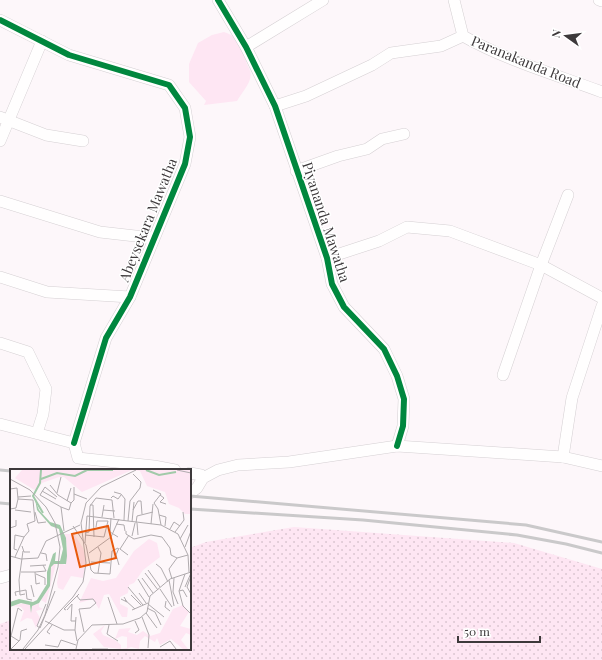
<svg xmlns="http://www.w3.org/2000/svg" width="602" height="660" viewBox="0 0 602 660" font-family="'Playfair Display',serif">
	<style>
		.grass { fill: url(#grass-dots) }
		.park { fill: #fee6f3 }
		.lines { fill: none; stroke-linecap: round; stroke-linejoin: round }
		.minor-casing { stroke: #d5d0d3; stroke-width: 12 }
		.minor { stroke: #fffefe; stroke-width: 11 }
		.rail { stroke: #cac9ca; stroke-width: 3 }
		.cycleway-casing { stroke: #fff; stroke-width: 8 }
		.cycleway { stroke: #00873e; stroke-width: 6 }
		.labels { text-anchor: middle; stroke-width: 3; stroke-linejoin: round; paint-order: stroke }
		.street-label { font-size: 14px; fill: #3d393b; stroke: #fff }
		.inset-river { fill: none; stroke: #a1caa9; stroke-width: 2 }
		.inset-road { fill: none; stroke: #b0abae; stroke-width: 1 }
		.view { fill: #e8590c; fill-opacity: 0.15; stroke: #e8590c; stroke-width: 2 }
		.inset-edge { fill: none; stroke: #3d393b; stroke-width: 2 }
	</style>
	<defs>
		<pattern id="grass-dots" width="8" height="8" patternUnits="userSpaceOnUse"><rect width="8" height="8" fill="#fee6f3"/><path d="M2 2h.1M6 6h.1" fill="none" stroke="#dbc6d1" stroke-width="1.8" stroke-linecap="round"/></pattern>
	</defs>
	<rect width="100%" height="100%" fill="#fdf7fa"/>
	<!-- grass -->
	<polygon class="grass" points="294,527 514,543 602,569 602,660 0,660 0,624 11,620 11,649 190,649 190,548 206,542"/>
	<!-- park -->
	<path class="park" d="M224,32C244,39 240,46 247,64C249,69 252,72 250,79C248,86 241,94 237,101L204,105L206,101L189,82V64L198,43L212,35Z"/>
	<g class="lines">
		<defs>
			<g id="minor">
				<polyline points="218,0 246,47 275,106 327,258 332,284 344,307 384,349 397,376 404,399 403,426 397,446"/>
				<path d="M454,0L463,36C505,60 557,75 602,92"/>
				<polyline points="599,0 602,1"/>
				<polyline points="0,20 69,55 169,85 185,108 190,137 185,164 130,297 106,338 74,443"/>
				<polyline points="246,47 323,0"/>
				<polyline points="275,106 306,96 372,65 391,53 441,46 463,36"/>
				<polyline points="0,117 46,135 83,141"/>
				<polyline points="0,141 42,41"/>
				<polyline points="296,171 338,156 367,149 382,139 404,134"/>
				<polyline points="0,201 100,232 153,238"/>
				<polyline points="327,258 379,241 407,227 450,231 541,265 602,298"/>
				<polyline points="0,277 47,292 130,297"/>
				<polyline points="0,343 28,352 46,389 43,414 37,433"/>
				<polyline points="503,375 541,265 568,195"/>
				<polyline points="0,424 74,443 78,458 154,466 175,470"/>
				<polyline points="563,457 572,398 602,306"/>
				<polyline points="190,473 201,475 203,478"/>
				<polyline points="190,493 197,488 203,478 218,470 238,465 289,462 397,446 563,457 602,466"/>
				<polyline points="0,578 11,575"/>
			</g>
		</defs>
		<!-- minor casing -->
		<use href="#minor" class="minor-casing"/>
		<!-- minor -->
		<use href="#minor" class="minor"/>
		<!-- rail -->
		<g class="rail">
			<polyline points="0,470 11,471"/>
			<polyline points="190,496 526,525 602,542"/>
			<polyline points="0,503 11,504"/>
			<polyline points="190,509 363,520 517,535 566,544 602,553"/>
		</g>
		<defs>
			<g id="cycleway">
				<polyline points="218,0 246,47 275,106 327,258 332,284 344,307 384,349 397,376 404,399 403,426 397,446"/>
				<polyline points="0,20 69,55 169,85 185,108 190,137 185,164 130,297 106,338 74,443"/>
			</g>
		</defs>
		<!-- cycleway casing -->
		<use href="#cycleway" class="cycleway-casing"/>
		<!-- cycleway -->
		<use href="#cycleway" class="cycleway"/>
	</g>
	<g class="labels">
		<!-- street labels -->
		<g class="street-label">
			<text transform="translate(526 62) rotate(22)" y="5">Paranakanda Road</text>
			<text transform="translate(148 220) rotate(-68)" y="5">Abeysekara Mawatha</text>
			<text transform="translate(326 222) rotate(72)" y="5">Piyananda Mawatha</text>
		</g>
	</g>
	<!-- overview -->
	<g transform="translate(10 469)">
		<rect width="181" height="181" fill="#fdf7fa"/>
		<path d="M12,1H181V45H175L169,39L159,35L155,23L137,17L130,2L122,1L72,23L54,8H49L32,14L26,22L5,9ZM54,65H64L73,79L76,91L73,109L61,107L53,121L48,119L47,114L50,94L55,96L57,76ZM43,95H46L36,134L31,131L40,117V101ZM14,134L20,136L21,142L22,137L29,134V138L33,140L26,142L30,149L26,159L22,150L17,149L10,153L14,142L11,138L2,137Z" fill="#fee6f3"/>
		<path d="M139,70L147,74L150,88L133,101L124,114L119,116L118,124L110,128V135L118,139L117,148H112L99,125L94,126L89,140L83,130L69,134L81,109L93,112L106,109L124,82ZM173,136L179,143L170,157L181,160V166L176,164L171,171L178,180H173L161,170L150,176L147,169L145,173L135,167L130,172L129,180L121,178L117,180H111L94,178L83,165L95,156L91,162L93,166L105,171L111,176V180L117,179V168L112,167L105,170L109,160L121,159L118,163L127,166L133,162L140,167L150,164L163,140Z" fill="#fee6f3"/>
		<path d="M25,30L29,41L40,53L50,56L56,69L57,87L56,95H44L41,98L40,117L29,134L22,137L21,144L20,136L11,134L0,138V133L9,130L23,133L27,131L37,115V103L43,85L46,83L45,92H50L53,80L49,60L41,57L27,41Z" fill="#a1caa9"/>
		<path class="inset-river" d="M31,1L30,14L23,27L33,44M136,1L149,6L166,3M31,10L47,4L65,7L77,1H103"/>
		<path class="inset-road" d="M167,1L181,4M0,10L20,21L36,38L45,54L50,78L48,98L35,146L28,161L13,180M40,16L48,26L61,34L59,41L51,38M0,20L7,19L8,30L6,39L0,40M143,21L151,25L144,34L148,40L151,56M32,22L46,30M104,23L111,25L115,30L114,51M47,24L51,8M64,25L77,30M150,26L154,29L150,33L156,35M8,28L21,27M47,28L35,18L30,26L51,38L54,62M101,29L103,27L108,30L111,26M8,30L23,31L25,52L17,55L19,62L14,68M57,32L61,19M61,34L64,31V18M80,36H83L84,68M5,41L21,43M93,41L105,42M123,41L128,32H131L132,45M25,43L28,54L36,53M149,46L156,48L155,57M92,48L94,36M101,49L100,63L108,68M118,52L120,32L130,19L131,13L123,5M122,53L124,33M126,54L127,47L143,43M127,54L128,66M106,55L114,56L115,62M141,55L143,35M63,57L76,76L81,101L84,104L100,105L102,82L108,79M86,58L87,52H98M0,59L6,57V51M160,60L164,53L170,57M116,62V65L124,70L141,66L152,68L160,79L161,86L167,89M165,63L174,51L173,43M75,64L79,63L80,37L86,29L102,31L104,49M75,66L94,68L98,52M122,67L125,54M170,70L178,56M75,74L77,47L151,56L168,65L178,86L179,103M12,77L14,83H20M88,78L91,84L88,104M175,78L181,62M13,82L9,111L10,126L15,125M31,84L36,85L37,92M79,84L101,68L109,50M118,86L110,80L119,66M0,87L11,90L28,89L36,72L70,56M5,88L14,68L5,66L4,80L7,81M81,93L100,94M146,95L151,99L158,113M109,96L106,86L109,79M20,97L36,96M138,101L150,118M11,103H25M135,104L148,121M26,105L35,109V116M175,105L169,122L173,137L181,145M181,107L177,118L181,125M132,109L143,124M164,109L163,123L168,135M128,110L139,128M162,110L159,100L167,89L178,86M159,111L164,137M30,114L26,115L25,103L36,102L33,96M21,116L24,128M118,118L133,136M175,118L181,104M150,120L162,138M169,122L173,121L177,128M129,124L136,134M69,125L67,127L70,131L83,130L86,134M121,126L131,136M6,127L5,123L16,121L17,130L22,131M98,128L107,155M111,130L117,133L114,128M115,131L125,140M156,132L155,138L160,142M36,135L27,157L30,159L45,122M138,135L154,148M137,139L145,143L151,156M56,141L54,140L67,127M57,141L62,135L61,152H66M122,141L138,134M136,144L147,159M132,148L139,166L138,179M35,152L54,161H65L67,172M125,152L129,161L125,164M99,156L97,165L108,172M65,161L66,148M74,163L69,140L80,139L86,134M40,165L37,163L42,156M9,172L1,167L8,139L12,142M35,176L48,178L51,171L66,176M150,178L160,172L166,180M1,180L10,171L11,162L17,160M15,180L63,128L73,113L76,94L71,54L76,34L91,18L126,1M66,180L68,171L82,156L113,155L130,149L137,143L140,127L160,110L181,103M82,180H98"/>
		<path class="view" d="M98,57L106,89L70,98L62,65Z"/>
		<rect width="181" height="181" class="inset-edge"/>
	</g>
	<!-- north arrow -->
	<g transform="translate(566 36) rotate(284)" stroke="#ffffff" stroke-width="3" paint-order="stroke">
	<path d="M0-3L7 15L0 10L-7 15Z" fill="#3d393b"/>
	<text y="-6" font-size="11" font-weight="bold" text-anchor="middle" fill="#3d393b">N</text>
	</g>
	<!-- scale -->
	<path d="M458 636v6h82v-6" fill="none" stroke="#3d393b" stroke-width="2"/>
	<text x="464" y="636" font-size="12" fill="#3d393b" stroke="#ffffff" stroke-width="3" paint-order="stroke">50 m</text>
</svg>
